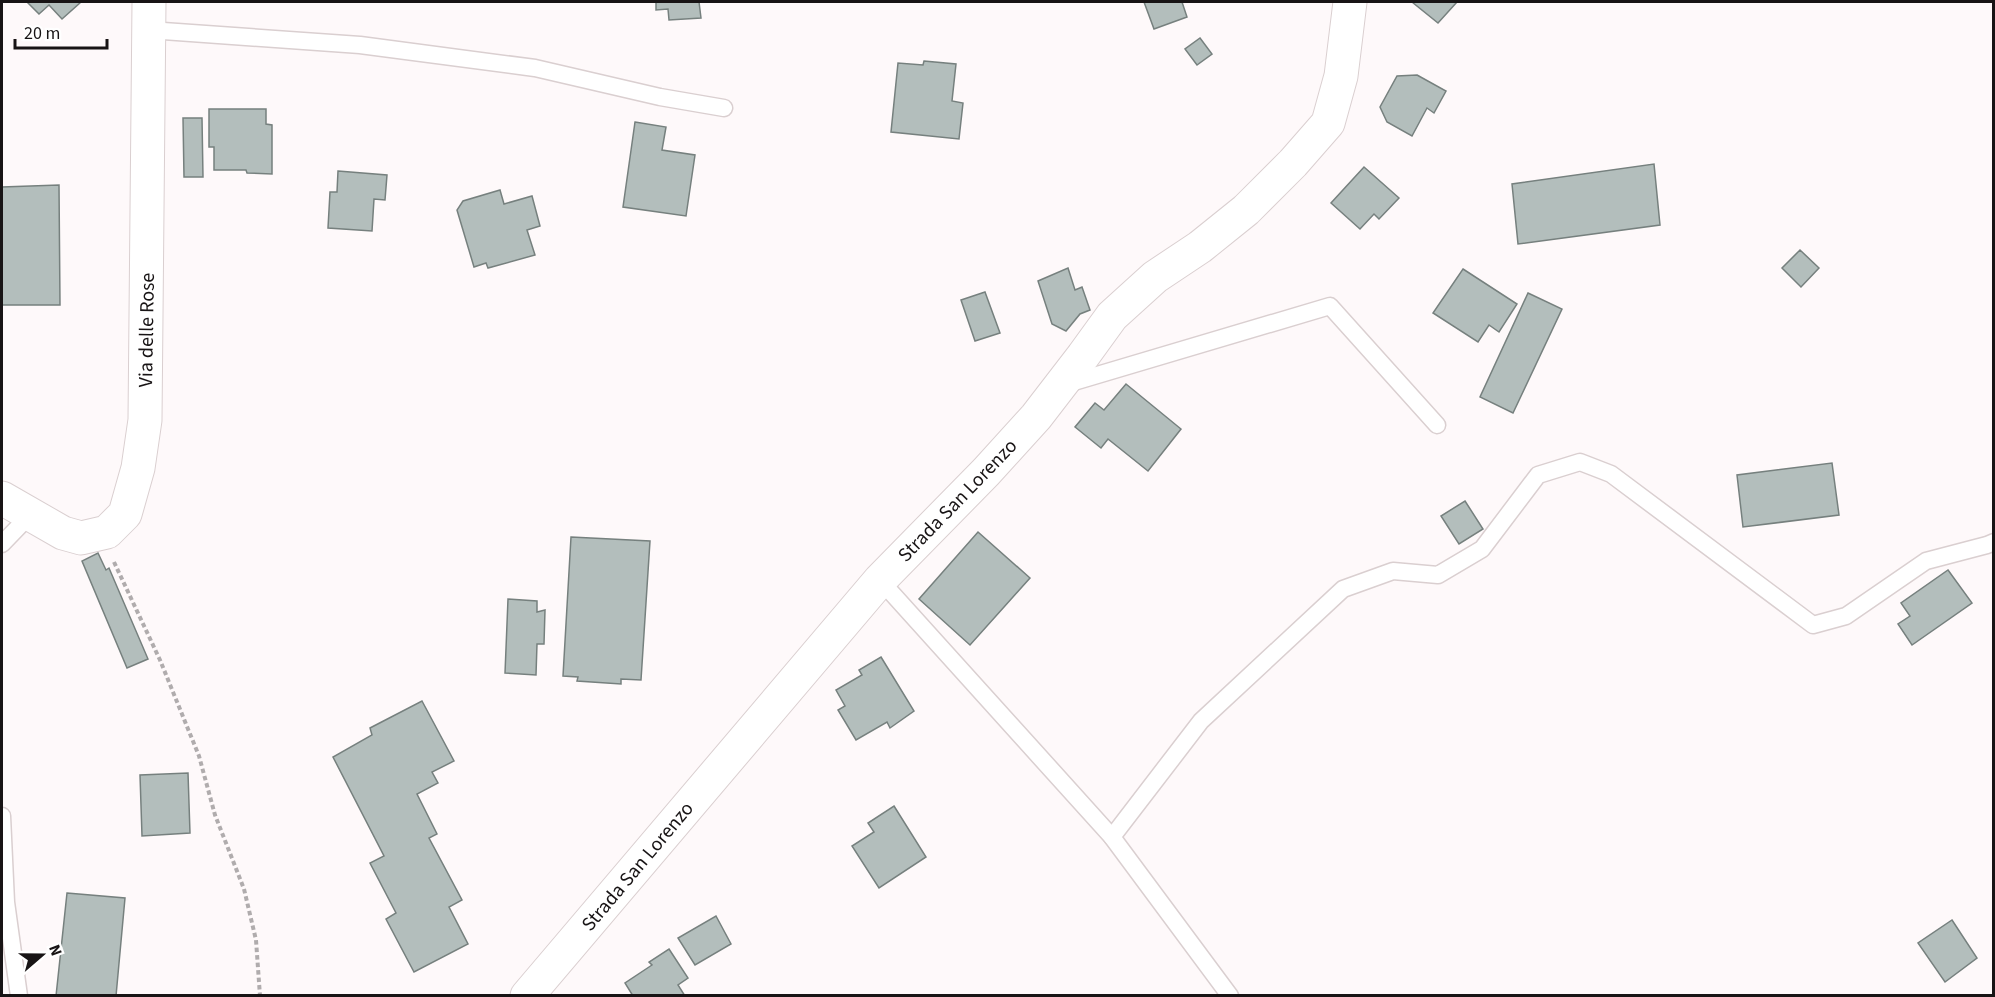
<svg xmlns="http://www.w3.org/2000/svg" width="1995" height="997" viewBox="0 0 1995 997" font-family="'Source Sans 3',sans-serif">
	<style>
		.building { fill: #b3bebc; stroke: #76807e; stroke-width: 1.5 }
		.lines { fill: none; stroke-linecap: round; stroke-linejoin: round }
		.service-casing { stroke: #dacfd0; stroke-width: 19 }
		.minor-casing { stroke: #dacfd0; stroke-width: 35 }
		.path { stroke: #b0acad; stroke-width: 4; stroke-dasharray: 4.5 3; stroke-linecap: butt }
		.service { stroke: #fff; stroke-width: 16 }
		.minor { stroke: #fff; stroke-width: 33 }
		.labels { text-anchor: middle; stroke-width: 4.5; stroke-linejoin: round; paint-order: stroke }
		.street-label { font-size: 20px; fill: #181415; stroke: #fff }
	</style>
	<rect width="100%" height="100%" fill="#fef9fa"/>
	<!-- building -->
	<g class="building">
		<polygon points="27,2 81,2 62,19 49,5 39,14"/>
		<polygon points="656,2 699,2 701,18 669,20 668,9 656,10"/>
		<polygon points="1144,2 1182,2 1187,17 1154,29"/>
		<polygon points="1412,2 1457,2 1438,23"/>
		<polygon points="1200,38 1212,54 1197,65 1185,49"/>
		<polygon points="924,61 956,64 952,101 963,103 959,139 891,132 898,63 923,65"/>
		<polygon points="1417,75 1446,91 1434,113 1427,108 1412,136 1387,122 1380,107 1397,76"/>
		<polygon points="209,109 266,109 266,124 272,125 272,174 247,173 246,170 214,170 214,147 209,147"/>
		<polygon points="183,118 202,118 203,177 184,177"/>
		<polygon points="635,122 666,127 662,150 695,155 686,216 623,207"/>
		<polygon points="1654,164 1660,225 1518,244 1512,184"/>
		<polygon points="1364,167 1399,198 1379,219 1374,214 1360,229 1331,203"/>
		<polygon points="338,171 387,175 385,200 374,199 372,231 328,228 330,192 337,192"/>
		<polygon points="59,185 60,305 2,305 2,187"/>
		<polygon points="500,190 504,204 532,196 540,226 527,230 535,255 488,268 486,263 474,267 457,210 463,201"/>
		<polygon points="1800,250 1819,268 1801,287 1782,268"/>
		<polygon points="1068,268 1075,290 1082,287 1090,310 1080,314 1066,331 1052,324 1038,281"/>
		<polygon points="1463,269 1517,304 1499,332 1489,325 1478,342 1433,313"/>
		<polygon points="985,292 1000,333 975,341 961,300"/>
		<polygon points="1528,293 1562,309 1513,413 1480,397"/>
		<polygon points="1126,384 1181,429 1148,471 1108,439 1101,448 1075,427 1095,403 1104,410"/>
		<polygon points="1832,463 1839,515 1743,527 1737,475"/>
		<polygon points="1465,501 1483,529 1459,544 1441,516"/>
		<polygon points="978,532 1030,578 970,645 919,599"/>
		<polygon points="571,537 650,541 641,680 621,679 621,684 577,681 578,677 563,676"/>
		<polygon points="98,553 106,570 109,568 148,659 127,668 82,561"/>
		<polygon points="1948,570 1972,603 1912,645 1898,624 1910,616 1901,603"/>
		<polygon points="508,599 537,601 537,612 545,610 544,644 537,644 536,675 505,673"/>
		<polygon points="881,657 914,711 890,728 887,722 856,740 838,710 845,706 836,690 862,675 859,670"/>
		<polygon points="422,701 454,761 432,772 438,783 417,794 437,834 429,838 462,900 449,907 468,944 414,972 386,919 396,913 370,863 384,856 333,757 372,735 370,728"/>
		<polygon points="188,773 190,833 142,836 140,775"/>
		<polygon points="894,806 926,857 879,888 852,846 874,832 868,823"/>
		<polygon points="67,893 125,898 116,996 56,996"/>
		<polygon points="716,916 731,944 695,965 678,938"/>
		<polygon points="1952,920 1977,958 1945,982 1918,943"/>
		<polygon points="669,949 688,978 678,985 685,996 633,996 625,983 652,965 649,962"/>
	</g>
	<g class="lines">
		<defs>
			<g id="service">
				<polyline points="149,30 360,45 535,68 660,97 724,108"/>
				<polyline points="1067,384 1330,306 1437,425"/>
				<polyline points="2,544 30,515"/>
				<polyline points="880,580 1112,837 1230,996"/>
				<polyline points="2,816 6,902 19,996"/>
				<polyline points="1112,837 1201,721 1343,589 1393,571 1438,575 1482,549 1538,475 1580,462 1611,474 1813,625 1846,616 1926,561 1987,545 1994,542"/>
			</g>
			<g id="minor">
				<polyline points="2,498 63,533 81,538 107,532 125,514 138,468 145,420 149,2"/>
				<polyline points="527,996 880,580 986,472 1036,417 1083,356 1112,316 1155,277 1200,247 1246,210 1293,163 1328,123 1341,76 1350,2"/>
			</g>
		</defs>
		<!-- service casing -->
		<use href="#service" class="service-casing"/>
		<!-- minor casing -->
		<use href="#minor" class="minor-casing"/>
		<!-- path -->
		<polyline class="path" points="114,562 160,660 199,756 215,815 244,889 256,940 260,996"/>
		<!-- service -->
		<use href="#service" class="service"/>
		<!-- minor -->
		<use href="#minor" class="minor"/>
	</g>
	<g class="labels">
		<!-- street labels -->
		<g class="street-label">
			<text transform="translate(146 330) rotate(-89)" y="7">Via delle Rose</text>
			<text transform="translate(957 500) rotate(-46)" y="7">Strada San Lorenzo</text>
			<text transform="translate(637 866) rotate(-50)" y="7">Strada San Lorenzo</text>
		</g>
	</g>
	<!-- border -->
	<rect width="1995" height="997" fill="none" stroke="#181415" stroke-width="6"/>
	<!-- north arrow -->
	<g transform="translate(42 955) rotate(70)" stroke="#ffffff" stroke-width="4.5" paint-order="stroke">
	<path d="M0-4.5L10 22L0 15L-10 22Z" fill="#181415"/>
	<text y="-9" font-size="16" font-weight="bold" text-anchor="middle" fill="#181415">N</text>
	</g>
	<!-- scale -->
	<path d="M15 39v9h92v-9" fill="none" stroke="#181415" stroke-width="3"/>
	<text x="24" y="39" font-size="18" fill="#181415" stroke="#ffffff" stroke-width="4.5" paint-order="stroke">20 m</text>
</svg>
